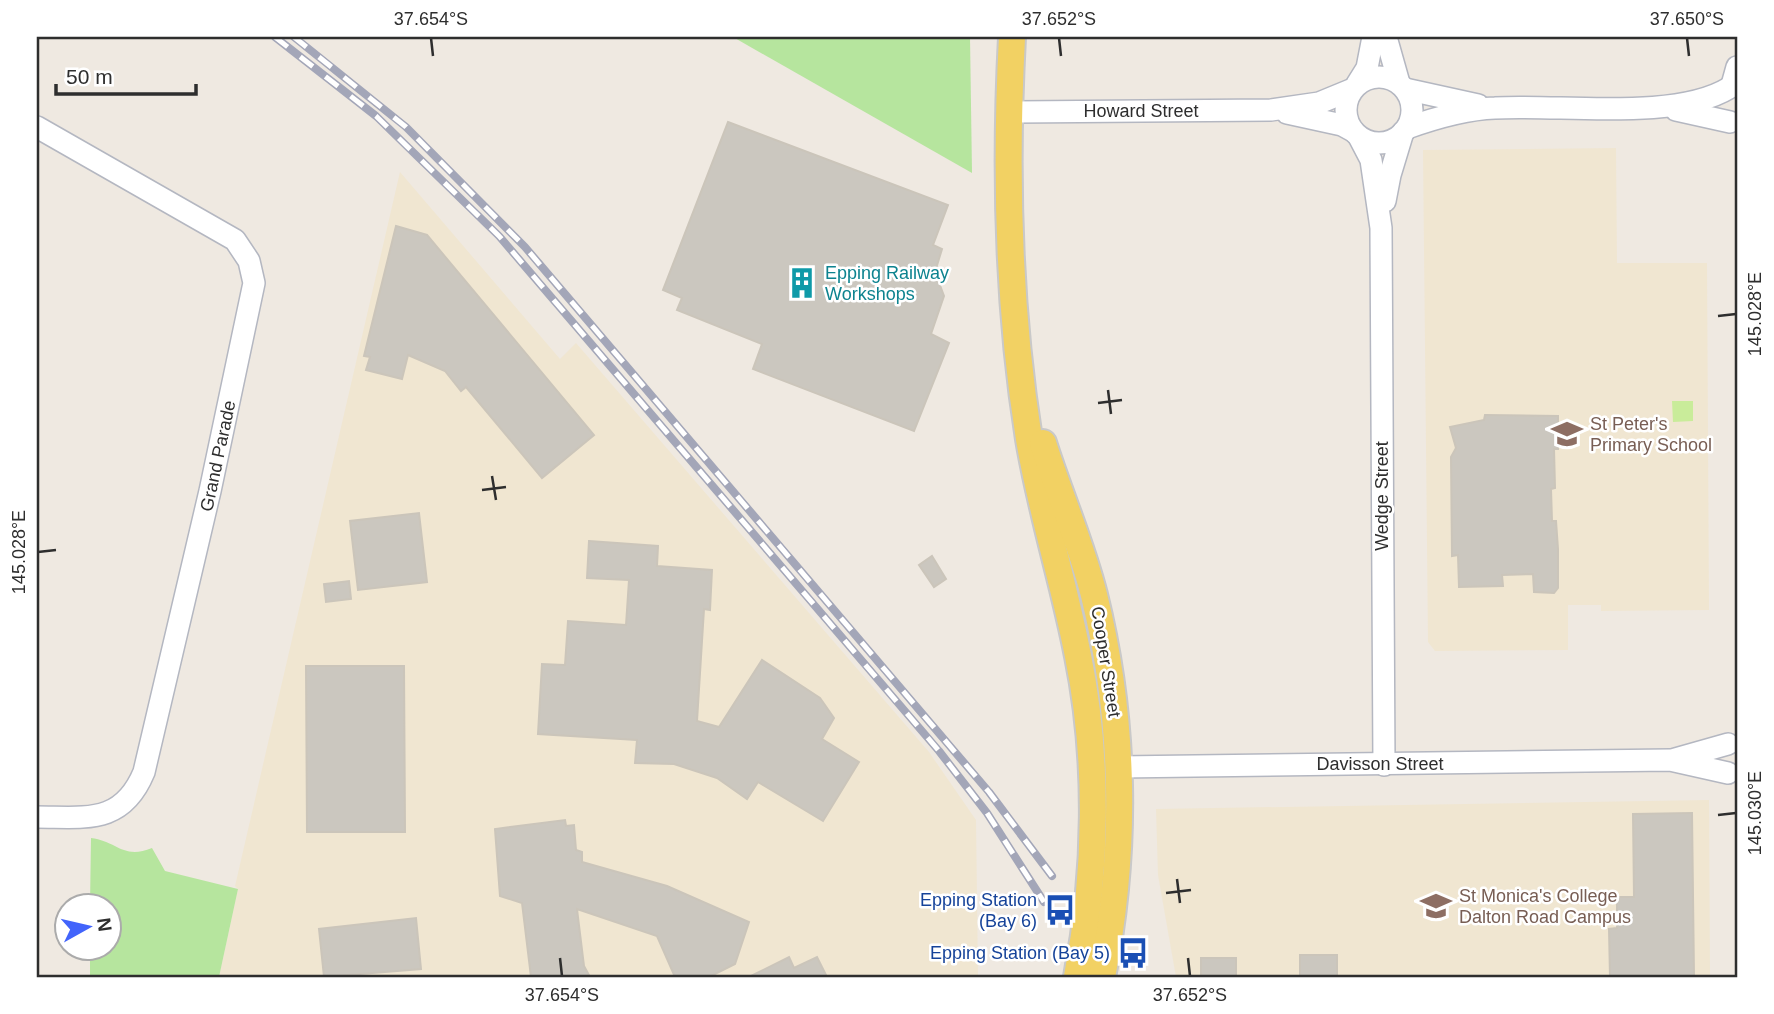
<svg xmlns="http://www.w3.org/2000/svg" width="1774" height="1014" viewBox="0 0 1774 1014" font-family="Helvetica,sans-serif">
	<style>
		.education { fill: #f0e6d1 }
		.green { fill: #b6e59e }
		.pitch { fill: #c9ec9a }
		.building { fill: #cbc7bf; stroke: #cbc5ba; stroke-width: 2 }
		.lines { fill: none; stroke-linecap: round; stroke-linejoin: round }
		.minor-casing { stroke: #b4b7c1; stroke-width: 24 }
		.major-casing { stroke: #c9c9c9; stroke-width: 30 }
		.minor { stroke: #fff; stroke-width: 21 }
		.major { stroke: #f2d163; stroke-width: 26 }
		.rail-casing { stroke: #a3a6b8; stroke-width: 8 }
		.rail { stroke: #fff; stroke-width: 5; stroke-dasharray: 16; stroke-linecap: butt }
		.ticks { fill: none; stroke: #2e2e2e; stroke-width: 2.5 }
		.labels { text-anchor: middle; stroke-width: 5; stroke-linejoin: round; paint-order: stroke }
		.street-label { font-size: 18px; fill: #2e2e2e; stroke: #fff }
		.culture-label { font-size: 18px; fill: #0d838f; stroke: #fff; text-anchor: start }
		.education-label { font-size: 18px; fill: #785e54; stroke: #fff; text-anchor: start }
		.transit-label { font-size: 18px; fill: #164399; stroke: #fff; text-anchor: end }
		.neatline { fill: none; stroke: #2e2e2e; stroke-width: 2.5 }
		.ticks-label { font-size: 18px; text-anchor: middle; fill: #2e2e2e }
	</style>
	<rect width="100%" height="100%" fill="#efe9e1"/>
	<!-- education -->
	<g class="education">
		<polygon points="1616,148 1617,263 1707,263 1709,610 1601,611 1601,605 1568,605 1568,650 1435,651 1428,642 1423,150"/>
		<polygon points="400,172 560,359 576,343 929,752 976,820 978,977 219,977 238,889 235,886"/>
		<polygon points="1709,800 1710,977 1176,977 1158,875 1156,809"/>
	</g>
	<!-- green -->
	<g class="green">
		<polygon points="733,37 970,37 972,173"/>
		<path d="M91,838C117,841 123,860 152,848L165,871L238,889L219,977H90V948H108V906L90,905Z"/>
	</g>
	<!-- pitch -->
	<polygon class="pitch" points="1672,401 1693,401 1693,421 1673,422"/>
	<!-- building -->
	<g class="building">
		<polygon points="728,122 948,205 933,245 942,249 935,272 944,296 931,334 949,343 914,431 753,369 762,344 677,310 682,298 663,290"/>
		<polygon points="396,226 427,235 594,435 542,478 466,387 461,391 445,371 408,355 402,379 366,370 370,357 364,356"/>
		<polygon points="1485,415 1558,416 1558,449 1554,449 1555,488 1551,489 1552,521 1556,521 1558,549 1558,588 1554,593 1534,592 1533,574 1502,575 1503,586 1459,587 1458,555 1452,556 1451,457 1456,448 1450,427 1484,420"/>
		<polygon points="419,513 427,582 358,590 350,521"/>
		<polygon points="589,541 658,546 657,566 712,570 710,610 704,609 697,721 719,727 762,660 820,698 834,718 822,739 859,762 823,821 758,782 747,799 717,778 674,764 635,763 637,740 538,734 542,664 565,665 568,621 626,625 629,580 587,578"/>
		<polygon points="932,556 946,579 934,587 919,565"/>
		<polygon points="349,581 351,599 326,602 324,584"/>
		<polygon points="306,666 404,666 405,832 307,832"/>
		<polygon points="1692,813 1694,977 1610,977 1609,929 1617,928 1617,897 1634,897 1633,814"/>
		<polygon points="565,820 566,826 574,825 576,850 582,852 582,862 667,886 749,922 735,964 709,977 675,977 657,936 577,909 584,966 590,977 531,977 522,903 500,896 495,829"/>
		<polygon points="416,918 421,969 324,977 319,929"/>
		<rect x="1300" y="955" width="37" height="22"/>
		<polygon points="789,957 794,968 817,957 827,977 749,977"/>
		<rect x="1201" y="958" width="35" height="19"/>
	</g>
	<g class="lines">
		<defs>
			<g id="minor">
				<polyline points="1386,37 1399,83"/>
				<circle cx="1379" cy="110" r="33"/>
				<polyline points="1357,84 1367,68 1373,37"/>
				<polyline points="1732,85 1737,67"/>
				<polyline points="1405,89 1478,105"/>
				<polyline points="1676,110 1730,122"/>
				<polyline points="1011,112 1271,110 1319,103 1353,89"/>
				<polyline points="1287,113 1342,125 1353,131"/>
				<path d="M37,127L235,240L249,261L254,283L210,491L144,772C122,825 86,817 37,817"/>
				<path d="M1407,128C1435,118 1465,109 1495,108C1559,104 1675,121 1729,88"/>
				<polyline points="1359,137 1371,160 1381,228 1384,765"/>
				<polyline points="1385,201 1390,175 1403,132"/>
				<polyline points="1675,759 1728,744"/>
				<polyline points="1119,767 1670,760 1728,773"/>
			</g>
			<g id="major">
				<path d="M1012,37C1005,170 1008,307 1029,439C1041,512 1064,583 1078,656C1099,760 1097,873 1077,977"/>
				<path d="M1043,443C1059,494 1081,543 1094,595C1125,720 1127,851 1102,977"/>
			</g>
		</defs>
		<!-- minor casing -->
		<use href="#minor" class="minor-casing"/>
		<!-- major casing -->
		<use href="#major" class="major-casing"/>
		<!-- minor -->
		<use href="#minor" class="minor"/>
		<!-- major -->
		<use href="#major" class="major"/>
		<defs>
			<g id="rail">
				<polyline points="275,37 376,116 499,236 939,751 987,813 1044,902"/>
				<polyline points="294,37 406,127 525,247 989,792 1052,876"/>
			</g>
		</defs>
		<!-- rail casing -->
		<use href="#rail" class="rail-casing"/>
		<!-- rail -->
		<use href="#rail" class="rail"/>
	</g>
	<!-- ticks -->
	<path class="ticks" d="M431,38L433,56M1059,38L1061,56M1687,38L1689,56M1718,316L1736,314M1108,390L1111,414M1098,403L1122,400M492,476L496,500M482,490L506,487M38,552L56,550M1718,815L1736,813M1177,879L1180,903M1166,893L1191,890M560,958L562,976M1188,958L1190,976"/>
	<!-- icons -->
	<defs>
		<symbol id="building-bare" viewBox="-9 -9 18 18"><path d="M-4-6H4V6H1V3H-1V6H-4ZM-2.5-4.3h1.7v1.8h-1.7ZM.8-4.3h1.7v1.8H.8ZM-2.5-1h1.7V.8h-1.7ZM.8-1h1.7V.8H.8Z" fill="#0f9aa8" stroke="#fff" stroke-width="2.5" paint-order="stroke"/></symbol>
		<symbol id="school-bare" viewBox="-9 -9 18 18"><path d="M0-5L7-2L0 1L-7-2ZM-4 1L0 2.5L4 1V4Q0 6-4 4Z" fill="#8d6e63" stroke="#fff" stroke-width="2.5" paint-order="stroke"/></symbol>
		<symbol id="bus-bare" viewBox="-9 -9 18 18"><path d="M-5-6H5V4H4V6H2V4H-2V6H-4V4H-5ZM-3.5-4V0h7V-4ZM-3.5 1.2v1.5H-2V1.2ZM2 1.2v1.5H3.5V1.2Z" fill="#1a4fb4" stroke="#fff" stroke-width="2.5" paint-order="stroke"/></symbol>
	</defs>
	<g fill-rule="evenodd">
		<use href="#building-bare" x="780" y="261" width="44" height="44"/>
		<use href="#school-bare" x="1545" y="412" width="44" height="44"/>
		<use href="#school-bare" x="1414" y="884" width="44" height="44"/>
		<use href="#bus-bare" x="1038" y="888" width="44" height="44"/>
		<use href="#bus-bare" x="1111" y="931" width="44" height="44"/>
	</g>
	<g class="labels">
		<!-- street labels -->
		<g class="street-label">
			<text x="1141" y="117">Howard Street</text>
			<text transform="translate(218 456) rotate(-78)" y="6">Grand Parade</text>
			<text transform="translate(1382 496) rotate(-90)" y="6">Wedge Street</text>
			<text transform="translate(1106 662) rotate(81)" y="6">Cooper Street</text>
			<text x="1380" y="770">Davisson Street</text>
		</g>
		<!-- culture labels -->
		<g class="culture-label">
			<text x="825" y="279">Epping Railway<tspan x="825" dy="21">Workshops</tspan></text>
		</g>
		<!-- education labels -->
		<g class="education-label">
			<text x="1590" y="430">St Peter's<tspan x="1590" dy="21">Primary School</tspan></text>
			<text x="1459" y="902">St Monica's College<tspan x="1459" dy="21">Dalton Road Campus</tspan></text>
		</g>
		<!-- transit labels -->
		<g class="transit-label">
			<text x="1037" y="906">Epping Station<tspan x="1037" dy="21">(Bay 6)</tspan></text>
			<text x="1110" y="959">Epping Station (Bay 5)</text>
		</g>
	</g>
	<!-- border -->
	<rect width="1774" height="1014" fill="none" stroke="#ffffff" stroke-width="77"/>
	<!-- north arrow -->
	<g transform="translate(88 927) rotate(82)"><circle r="33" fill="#ffffff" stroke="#ababab" stroke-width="2"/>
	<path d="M0-5L12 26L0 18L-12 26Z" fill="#4264fb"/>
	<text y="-10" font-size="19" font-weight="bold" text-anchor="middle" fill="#2e2e2e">N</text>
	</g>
	<!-- scale -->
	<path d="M56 84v10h140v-10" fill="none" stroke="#2e2e2e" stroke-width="3.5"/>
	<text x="66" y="84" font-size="21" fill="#2e2e2e" stroke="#ffffff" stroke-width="5" paint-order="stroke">50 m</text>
	<rect x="38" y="38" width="1698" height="938" class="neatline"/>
	<g class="ticks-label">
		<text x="431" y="25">37.654°S</text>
		<text x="1059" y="25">37.652°S</text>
		<text x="1687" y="25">37.650°S</text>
		<text transform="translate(1755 314) rotate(-90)" y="6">145.028°E</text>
		<text transform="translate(19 552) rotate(-90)" y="6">145.028°E</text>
		<text transform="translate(1755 813) rotate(-90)" y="6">145.030°E</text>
		<text x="562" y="1001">37.654°S</text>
		<text x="1190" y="1001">37.652°S</text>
	</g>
</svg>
